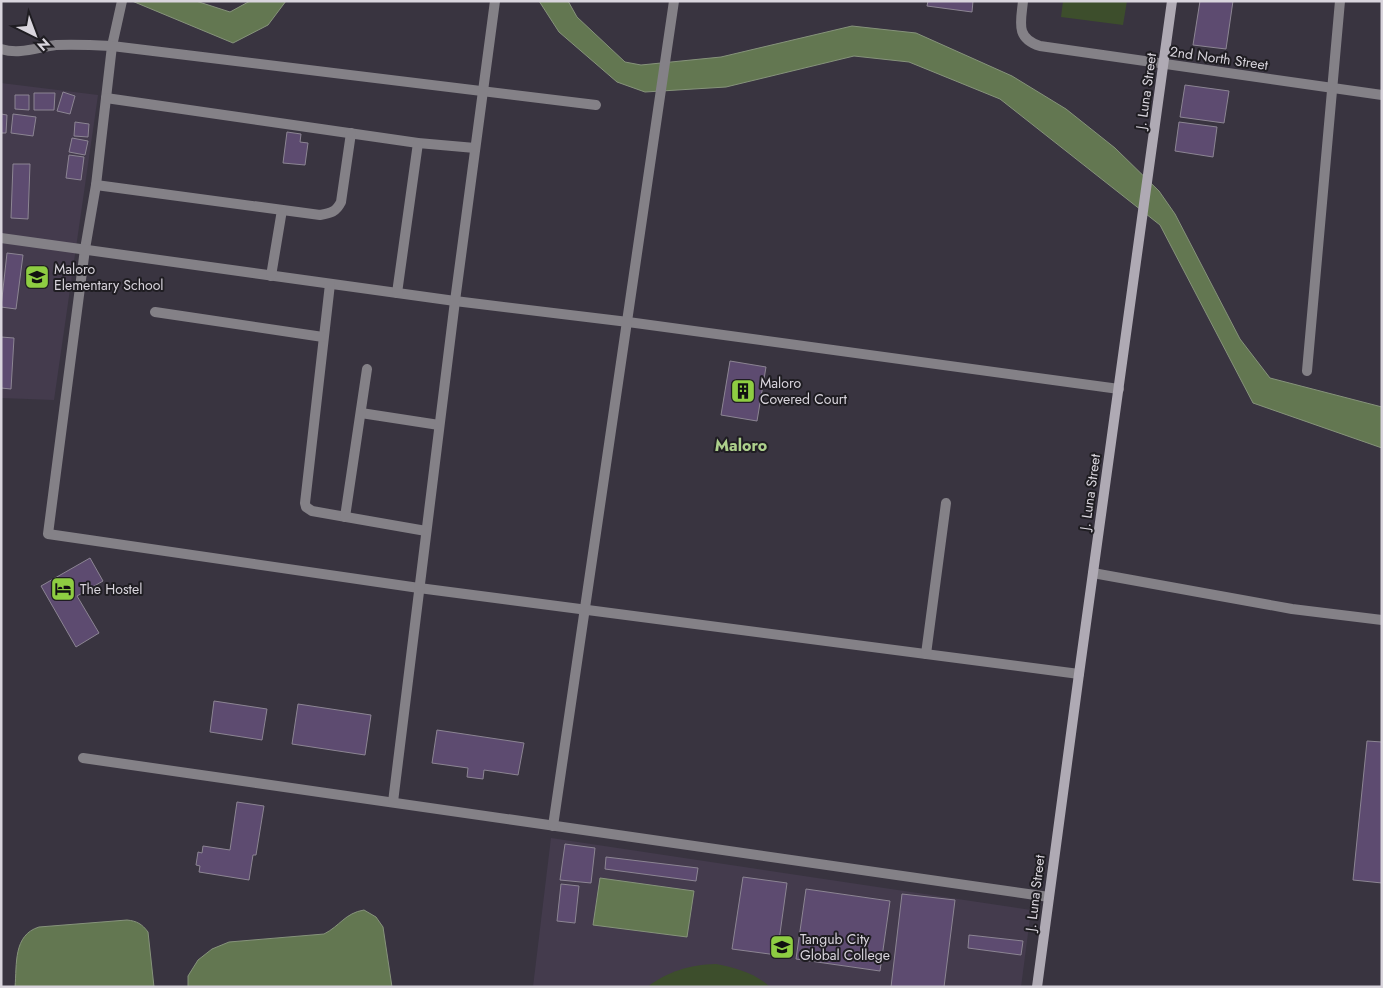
<svg xmlns="http://www.w3.org/2000/svg" width="1383" height="988" viewBox="0 0 1383 988" font-family="Jost,sans-serif">
	<style>
		.built { fill: #443b4d }
		.green { fill: #3d4e2c }
		.water { fill: #637751; stroke: #86937b }
		.building { fill: #5d4b70; stroke: #8c8593 }
		.lines { fill: none; stroke-linecap: round; stroke-linejoin: round }
		.street { stroke: #848187; stroke-width: 10 }
		.secondary { stroke: #afaab4; stroke-width: 10 }
		.labels { text-anchor: middle; stroke-width: 4; stroke-linejoin: round; paint-order: stroke }
		.street-label { font-size: 14px; fill: #d9d5dd; stroke: #1f1d22 }
		.poi-label { font-size: 14px; fill: #d9d5dd; stroke: #1f1d22; text-anchor: start }
		.quarter-label { font-size: 16px; font-weight: bold; fill: #add08c; stroke: #1f1d22 }
	</style>
	<rect width="100%" height="100%" fill="#393440"/>
	<!-- built -->
	<g class="built">
		<polygon points="1,83 98,95 54,400 1,398"/>
		<polygon points="551,838 1031,910 1021,987 533,987"/>
	</g>
	<!-- green -->
	<g class="green">
		<polygon points="1063,1 1127,1 1123,25 1061,17"/>
		<path d="M716,964C736,968 755,973 770,987H647C669,971 689,965 716,964Z"/>
	</g>
	<!-- water -->
	<g class="water">
		<polygon points="132,1 196,1 230,12 250,1 286,1 268,25 233,43"/>
		<polygon points="539,1 568,1 577,17 625,62 641,65 721,57 852,26 916,33 1012,76 1066,109 1115,148 1159,191 1175,214 1240,339 1270,378 1382,407 1382,448 1253,403 1160,225 1000,99 909,62 854,56 726,87 645,92 617,82 559,32"/>
		<polygon points="600,878 694,891 687,937 593,925"/>
		<path d="M364,910L376,917L383,927L392,987H188V976L198,960L212,949L229,942L324,934C340,926 345,913 364,910Z"/>
		<path d="M127,920C137,921 142,924 148,932L154,987H15C17,964 13,935 39,927Z"/>
	</g>
	<!-- building -->
	<g class="building">
		<polygon points="928,1 973,1 972,12 927,6"/>
		<polygon points="1200,1 1233,1 1226,49 1193,45"/>
		<polygon points="1185,85 1229,91 1224,123 1180,117"/>
		<polygon points="63,92 75,96 70,114 57,111"/>
		<polygon points="34,93 55,93 54,110 34,110"/>
		<polygon points="15,95 29,95 29,110 15,109"/>
		<polygon points="1,114 7,115 6,133 1,133"/>
		<polygon points="13,114 36,117 33,136 11,133"/>
		<polygon points="75,122 89,124 88,137 74,136"/>
		<polygon points="1179,122 1217,127 1213,157 1175,151"/>
		<polygon points="287,132 301,134 300,142 308,143 305,165 283,163"/>
		<polygon points="72,138 88,141 85,155 69,152"/>
		<polygon points="69,155 84,157 81,180 66,178"/>
		<polygon points="13,164 30,164 28,219 11,218"/>
		<polygon points="7,253 23,255 16,309 1,307"/>
		<polygon points="1,337 14,338 11,389 1,388"/>
		<polygon points="730,361 766,367 757,421 721,415"/>
		<polygon points="90,558 103,581 77,596 99,633 76,647 41,586"/>
		<polygon points="214,701 267,709 262,740 210,732"/>
		<polygon points="298,704 371,715 365,755 292,744"/>
		<polygon points="437,730 524,743 518,775 484,770 483,779 467,777 468,768 432,763"/>
		<polygon points="1367,741 1382,742 1382,883 1353,880"/>
		<polygon points="237,802 264,806 256,855 253,855 249,880 199,872 200,866 196,865 198,852 202,853 203,846 230,850"/>
		<polygon points="565,844 595,848 591,883 560,880"/>
		<polygon points="606,857 698,868 696,881 605,869"/>
		<polygon points="743,877 787,883 777,955 732,949"/>
		<polygon points="561,884 579,886 575,923 557,921"/>
		<polygon points="806,889 890,901 880,971 796,959"/>
		<polygon points="902,894 955,900 944,987 891,987"/>
		<polygon points="969,935 1023,941 1021,955 968,948"/>
	</g>
	<g class="lines">
		<!-- street -->
		<g class="street">
			<polyline points="122,1 112,46 96,185 85,249 48,534 419,588 1079,674"/>
			<path d="M1023,1C1021,22 1015,38 1040,46L1382,95"/>
			<path d="M1,49C20,55 38,47 56,45C75,44 94,45 112,46L596,105"/>
			<polyline points="106,98 418,143 475,148"/>
			<path d="M96,185L320,215C331,213 336,212 341,202L351,133"/>
			<polyline points="1,238 455,301 628,322 1119,389"/>
			<polyline points="271,276 282,210"/>
			<polyline points="330,284 305,503 306,507 312,511 426,531"/>
			<polyline points="397,293 418,143"/>
			<polyline points="155,312 323,337"/>
			<polyline points="1307,371 1340,1"/>
			<polyline points="361,413 439,425"/>
			<polyline points="345,517 367,369"/>
			<polyline points="1093,573 1292,609 1382,620"/>
			<polyline points="926,654 946,503"/>
			<polyline points="83,758 1049,897"/>
			<polyline points="393,802 455,301 495,1"/>
			<polyline points="553,826 674,1"/>
		</g>
		<!-- secondary -->
		<polyline class="secondary" points="1037,987 1079,674 1172,1"/>
	</g>
	<!-- icons -->
	<defs>
		<symbol id="school-square" viewBox="-11 -11 22 22"><rect x="-9" y="-9" width="18" height="18" rx="4" fill="#8ecd42" stroke="#1f1d22"/><path d="M0-5L7-2L0 1L-7-2ZM-4 1L0 2.5L4 1V4Q0 6-4 4Z" fill="#111"/></symbol>
		<symbol id="building-square" viewBox="-11 -11 22 22"><rect x="-9" y="-9" width="18" height="18" rx="4" fill="#8ecd42" stroke="#1f1d22"/><path d="M-4-6H4V6H1V3H-1V6H-4ZM-2.5-4.3h1.7v1.8h-1.7ZM.8-4.3h1.7v1.8H.8ZM-2.5-1h1.7V.8h-1.7ZM.8-1h1.7V.8H.8Z" fill="#111"/></symbol>
		<symbol id="hotel-square" viewBox="-11 -11 22 22"><rect x="-9" y="-9" width="18" height="18" rx="4" fill="#8ecd42" stroke="#1f1d22"/><path d="M-6-4.5h1.5V1H6V5H4.5V3h-9V5H-6ZM-4 0a1.8 1.8 0 1 1 3.6 0ZM.5 0V-2.5h3Q6-2.5 6 0Z" fill="#111"/></symbol>
		<symbol id="university-square" viewBox="-11 -11 22 22"><rect x="-9" y="-9" width="18" height="18" rx="4" fill="#8ecd42" stroke="#1f1d22"/><path d="M0-5L7-2L0 1L-7-2ZM-4 1L0 2.5L4 1V4Q0 6-4 4Z" fill="#111"/></symbol>
	</defs>
	<g fill-rule="evenodd">
		<use href="#school-square" x="23" y="263" width="28" height="28"/>
		<use href="#building-square" x="729" y="377" width="28" height="28"/>
		<use href="#hotel-square" x="49" y="575" width="28" height="28"/>
		<use href="#university-square" x="768" y="933" width="28" height="28"/>
	</g>
	<g class="labels">
		<!-- street labels -->
		<g class="street-label">
			<text transform="translate(1219 58) rotate(8)" y="5">2nd North Street</text>
			<text transform="translate(1146 91) rotate(-82)" y="5">J. Luna Street</text>
			<text transform="translate(1090 492) rotate(-82)" y="5">J. Luna Street</text>
			<text transform="translate(1035 893) rotate(-83)" y="5">J. Luna Street</text>
		</g>
		<!-- poi labels -->
		<g class="poi-label">
			<text x="54" y="274">Maloro<tspan x="54" dy="16">Elementary School</tspan></text>
			<text x="760" y="388">Maloro<tspan x="760" dy="16">Covered Court</tspan></text>
			<text x="80" y="594">The Hostel</text>
			<text x="800" y="944">Tangub City<tspan x="800" dy="16">Global College</tspan></text>
		</g>
		<!-- quarter labels -->
		<g class="quarter-label">
			<text x="741" y="451">Maloro</text>
		</g>
	</g>
	<!-- border -->
	<rect width="1383" height="988" fill="none" stroke="#d9d5dd" stroke-width="5"/>
	<!-- north arrow -->
	<g transform="translate(35 35) rotate(138)" stroke="#1f1d22" stroke-width="4" paint-order="stroke">
	<path d="M0-4L9 19L0 12L-9 19Z" fill="#d9d5dd"/>
	<text y="-8" font-size="14" font-weight="bold" text-anchor="middle" fill="#d9d5dd">N</text>
	</g>
</svg>
